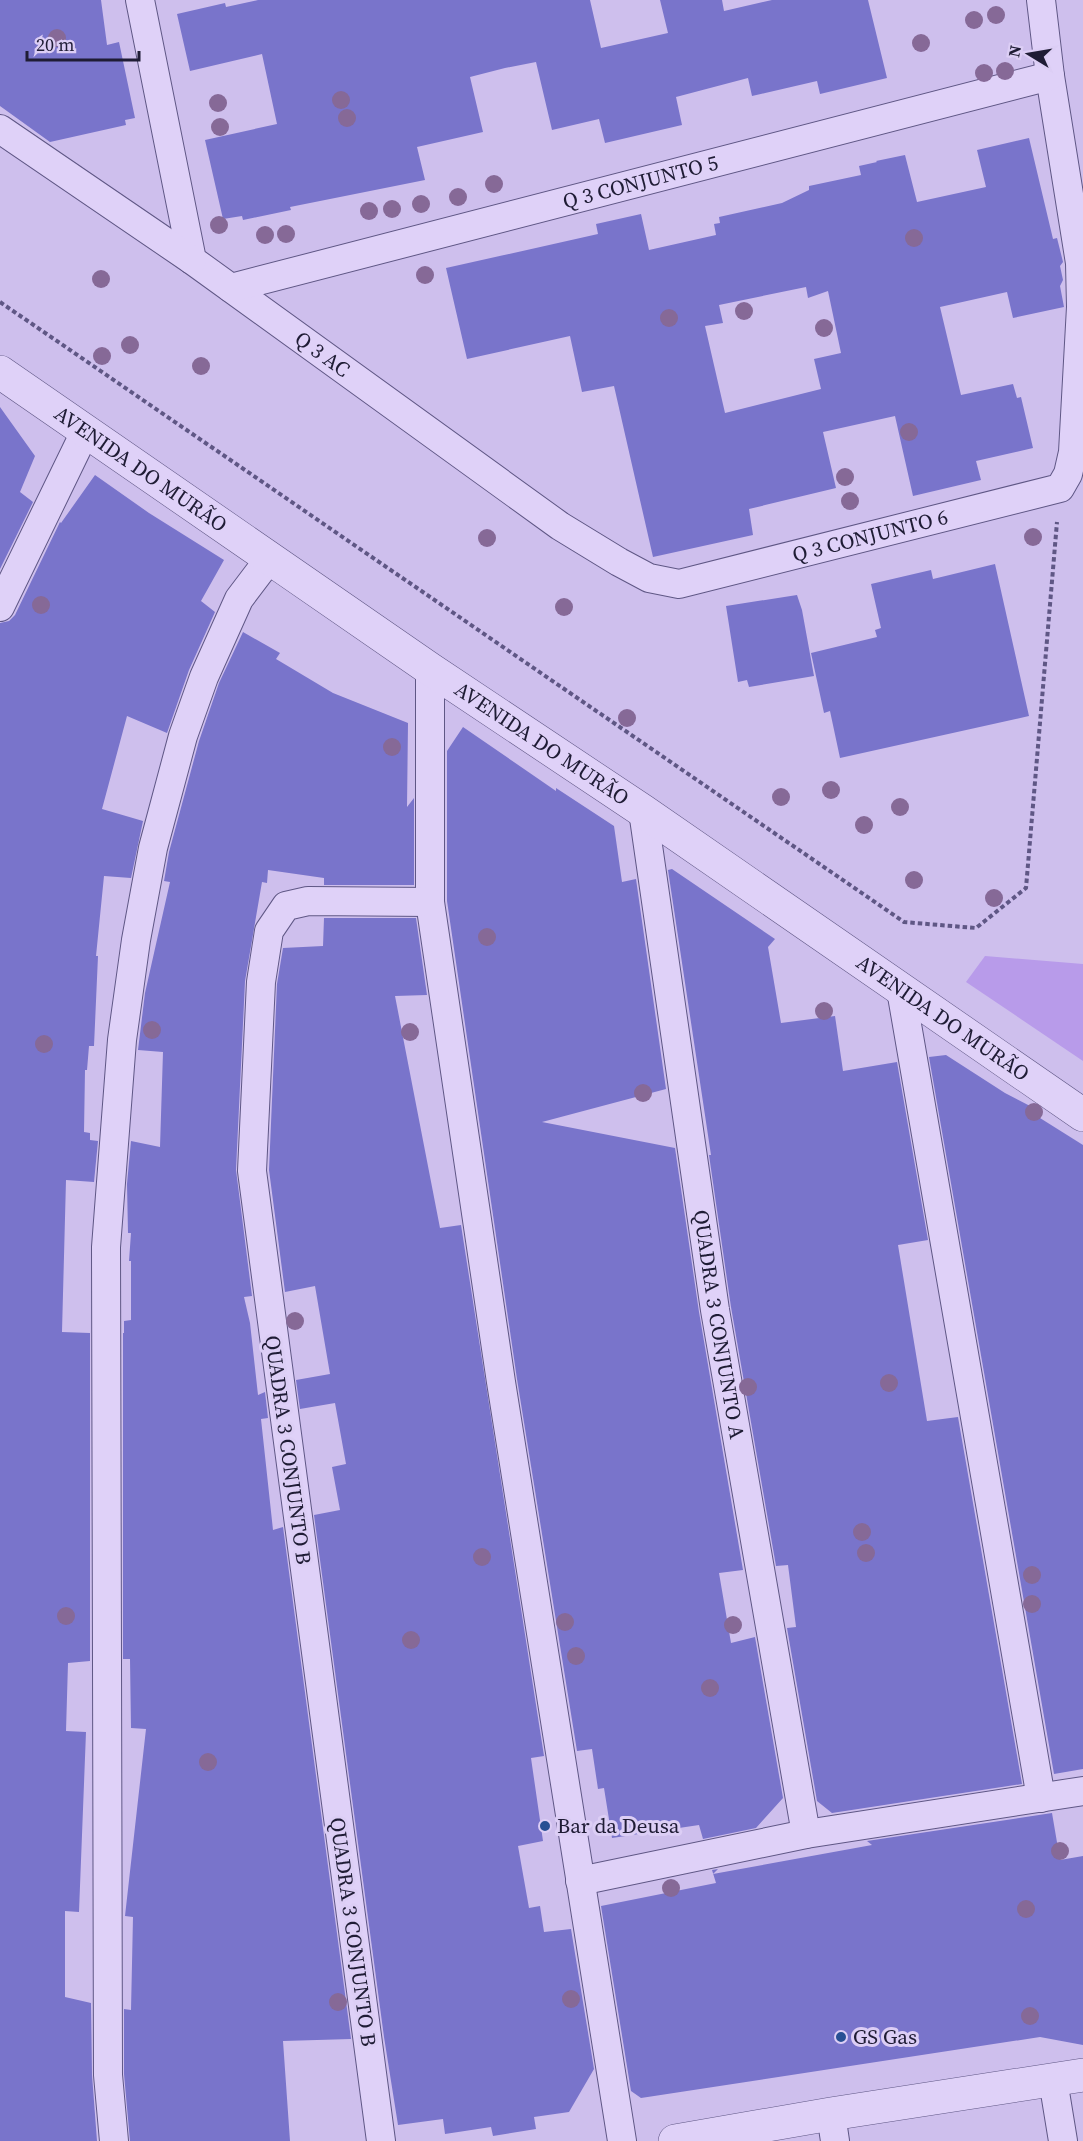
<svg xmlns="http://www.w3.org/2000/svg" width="1083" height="2141" viewBox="0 0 1083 2141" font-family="'Source Serif 4',serif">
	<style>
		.sand { fill: #b89bea }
		.building { fill: #7974cb; fill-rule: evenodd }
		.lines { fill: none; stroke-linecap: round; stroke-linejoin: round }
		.minor-casing { stroke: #5f5785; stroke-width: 30 }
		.tertiary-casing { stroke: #5f5785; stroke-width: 34 }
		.path { stroke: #5f5785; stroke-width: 4; stroke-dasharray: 4.5 3; stroke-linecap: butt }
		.minor { stroke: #dfd1f8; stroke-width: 28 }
		.tertiary { stroke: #dfd1f8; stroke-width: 33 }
		.tree { fill: #866997 }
		.poi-dot { fill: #285094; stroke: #dccef5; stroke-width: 2 }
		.labels { text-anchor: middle; stroke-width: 6; stroke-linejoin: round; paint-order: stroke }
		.street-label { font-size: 21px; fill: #1f1c35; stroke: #dccef5 }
		.poi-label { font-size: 21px; fill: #1f1c35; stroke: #dccef5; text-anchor: start }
	</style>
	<rect width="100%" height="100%" fill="#cebfed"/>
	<!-- sand -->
	<polygon class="sand" points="985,956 1083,964 1083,1061 966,982"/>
	<!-- building -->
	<g class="building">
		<polygon points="0,0 101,0 107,45 119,42 135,118 125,120 126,125 50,142 0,106"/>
		<polygon points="258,0 590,0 601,48 668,33 660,0 722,0 724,11 772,0 868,0 887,78 820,94 817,81 752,96 748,78 676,97 682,125 605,143 599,119 552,130 536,62 505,68 470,77 483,132 417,147 425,180 290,207 291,210 243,220 242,216 223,219 205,140 277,124 262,54 190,71 177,14 225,3 226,7"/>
		<path d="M1029,138L1053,239L1057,238L1063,262L1060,266L1063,280L1060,286L1064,307L1013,318L1007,292L940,307L961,395L1013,384L1017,398L1021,397L1033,448L976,461L981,480L913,496L895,416L823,432L836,488L749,509L753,535L653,557L614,386L582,392L570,336L467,359L446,268L598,234L596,224L641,214L649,250L716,235L714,224L720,223L719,217L782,203L809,190V186L861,175L859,166L877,162L876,161L905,155L917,202L986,187L977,150ZM806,287L808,298L828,291L841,353L814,359L821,389L725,413L705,326L723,323L719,305Z"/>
		<polygon points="0,407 35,456 20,492 33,502 0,569"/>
		<polygon points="95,475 149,513 224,560 201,601 215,612 189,670 167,733 127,716 102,809 143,821 131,878 104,876 96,956 98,956 94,1046 89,1046 87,1070 85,1070 84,1132 90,1133 90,1140 98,1141 94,1182 66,1180 62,1332 90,1333 90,1661 68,1663 66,1731 86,1732 79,1912 65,1911 65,1997 91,2003 92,2075 97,2141 0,2141 0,623 9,621 15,615 60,522 61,523"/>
		<polygon points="995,564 1029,716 840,758 830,711 824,713 811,653 877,637 875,630 881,628 871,584 931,570 933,579"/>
		<polygon points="797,595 802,610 814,676 749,687 747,680 738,682 726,606"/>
		<polygon points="243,632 280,653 276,659 333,693 408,723 407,807 414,798 414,885 324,885 324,878 268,870 267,883 262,882 245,981 236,1170 252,1296 244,1297 250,1323 258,1395 265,1392 268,1418 261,1419 273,1530 283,1527 351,2039 283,2041 290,2141 130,2141 124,2074 124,2009 131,2010 133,1917 125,1916 146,1729 131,1728 130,1659 123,1659 123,1333 124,1333 124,1321 131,1320 131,1261 129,1261 131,1233 128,1233 127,1184 131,1141 160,1147 163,1052 138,1050 145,993 170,882 164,881 169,852 199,741 219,683"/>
		<polygon points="463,727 556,791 556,788 614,826 622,882 636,879 666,1089 542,1122 675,1148 699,1312 743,1570 719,1573 731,1643 755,1637 783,1798 756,1828 703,1839 699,1825 612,1838 604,1788 598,1789 592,1749 577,1751 517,1379 447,901 447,751"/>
		<polygon points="672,869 775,939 768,947 781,1023 835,1016 843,1071 897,1062 928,1240 898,1245 927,1421 958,1417 1022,1784 832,1813 817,1801 787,1628 796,1627 788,1565 776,1566 731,1307 709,1155 711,1155 668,870"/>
		<polygon points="324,918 416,918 427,995 395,996 440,1228 461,1225 544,1756 531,1758 543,1841 518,1846 529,1908 540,1906 544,1932 571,1929 594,2069 569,2112 534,2117 536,2129 493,2136 491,2127 445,2134 443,2119 398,2125 384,2037 314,1515 340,1510 332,1467 346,1464 335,1403 300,1409 296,1380 330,1374 315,1286 285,1292 269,1170 277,984 283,948 323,946"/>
		<polygon points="946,1055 1005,1093 1032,1107 1032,1113 1083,1145 1083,1769 1054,1774 929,1057"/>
		<polygon points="1052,1813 1060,1860 1083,1856 1083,2045 1040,2037 641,2098 631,2091 601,1906 716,1883 712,1870 718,1869 713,1874 872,1845 867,1841"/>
	</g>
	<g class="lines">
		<defs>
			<g id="minor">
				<path id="s1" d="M140,0L192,260L560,526L619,562L649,578L679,584L1060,488L1068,474L1073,452L1081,307L1080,263L1050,76L1041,0"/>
				<polyline points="0,129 192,260"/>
				<path id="s2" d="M231,288L1050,76"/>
				<polyline points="0,607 85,432"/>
				<polyline points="430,669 430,902 501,1382 622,2141"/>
				<path id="s3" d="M643,811L715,1310L806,1834"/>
				<polyline points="901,990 1041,1798"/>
				<polyline points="580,1881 806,1834 1083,1791"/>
				<polyline points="1053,2080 1063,2141"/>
				<polyline points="831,2114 835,2141"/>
				<polyline points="114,2141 108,2075 106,1247 122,1040 136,940 153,848 183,736 204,677 239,599 270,558"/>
				<polyline points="381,2141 252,1171 261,982 269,931 286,906 308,901 430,902"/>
			</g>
			<g id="tertiary">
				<path id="s4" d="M0,372L430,669L643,811L1083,1115"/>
				<polyline points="675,2141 831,2114 1083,2075"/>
			</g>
		</defs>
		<!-- minor casing -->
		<use href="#minor" class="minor-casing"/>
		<!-- tertiary casing -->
		<use href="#tertiary" class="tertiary-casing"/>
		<!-- path -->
		<polyline class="path" points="0,302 904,922 976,928 1026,888 1057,522"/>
		<!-- minor -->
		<use href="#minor" class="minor"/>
		<!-- tertiary -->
		<use href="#tertiary" class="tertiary"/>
	</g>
	<!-- trees -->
	<g class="tree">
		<circle cx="996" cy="15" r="9"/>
		<circle cx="974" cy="20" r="9"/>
		<circle cx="57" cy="38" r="9"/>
		<circle cx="921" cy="43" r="9"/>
		<circle cx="1005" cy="71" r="9"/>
		<circle cx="984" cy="73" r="9"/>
		<circle cx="341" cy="100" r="9"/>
		<circle cx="218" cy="103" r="9"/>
		<circle cx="347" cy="118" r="9"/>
		<circle cx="220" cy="127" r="9"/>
		<circle cx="494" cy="184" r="9"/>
		<circle cx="458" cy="197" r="9"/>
		<circle cx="421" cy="204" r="9"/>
		<circle cx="392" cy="209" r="9"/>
		<circle cx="369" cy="211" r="9"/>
		<circle cx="219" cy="225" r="9"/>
		<circle cx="286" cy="234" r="9"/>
		<circle cx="265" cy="235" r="9"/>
		<circle cx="914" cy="238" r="9"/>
		<circle cx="425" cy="275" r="9"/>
		<circle cx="101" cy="279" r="9"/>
		<circle cx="744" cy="311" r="9"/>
		<circle cx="669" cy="318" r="9"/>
		<circle cx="824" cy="328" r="9"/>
		<circle cx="130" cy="345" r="9"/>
		<circle cx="102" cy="356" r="9"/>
		<circle cx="201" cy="366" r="9"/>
		<circle cx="909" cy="432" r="9"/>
		<circle cx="845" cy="477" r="9"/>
		<circle cx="850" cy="501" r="9"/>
		<circle cx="1033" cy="537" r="9"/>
		<circle cx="487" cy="538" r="9"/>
		<circle cx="41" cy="605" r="9"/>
		<circle cx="564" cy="607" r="9"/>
		<circle cx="627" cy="718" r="9"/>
		<circle cx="392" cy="747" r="9"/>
		<circle cx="831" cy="790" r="9"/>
		<circle cx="781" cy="797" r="9"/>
		<circle cx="900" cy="807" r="9"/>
		<circle cx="864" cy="825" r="9"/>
		<circle cx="914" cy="880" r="9"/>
		<circle cx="994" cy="898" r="9"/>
		<circle cx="487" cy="937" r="9"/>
		<circle cx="824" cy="1011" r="9"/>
		<circle cx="152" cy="1030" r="9"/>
		<circle cx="410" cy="1032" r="9"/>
		<circle cx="44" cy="1044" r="9"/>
		<circle cx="643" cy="1093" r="9"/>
		<circle cx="1034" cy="1112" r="9"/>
		<circle cx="295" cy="1321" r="9"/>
		<circle cx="889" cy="1383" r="9"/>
		<circle cx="748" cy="1387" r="9"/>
		<circle cx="862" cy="1532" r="9"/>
		<circle cx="866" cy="1553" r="9"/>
		<circle cx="482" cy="1557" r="9"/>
		<circle cx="1032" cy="1575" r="9"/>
		<circle cx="1032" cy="1604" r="9"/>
		<circle cx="66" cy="1616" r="9"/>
		<circle cx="565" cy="1622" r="9"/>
		<circle cx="733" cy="1625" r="9"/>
		<circle cx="411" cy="1640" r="9"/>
		<circle cx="576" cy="1656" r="9"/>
		<circle cx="710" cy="1688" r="9"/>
		<circle cx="208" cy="1762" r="9"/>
		<circle cx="1060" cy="1851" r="9"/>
		<circle cx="671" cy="1888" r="9"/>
		<circle cx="1026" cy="1909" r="9"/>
		<circle cx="571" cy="1999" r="9"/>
		<circle cx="338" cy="2002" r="9"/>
		<circle cx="1030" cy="2016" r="9"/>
	</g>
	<!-- markers -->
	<g class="poi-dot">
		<circle cx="545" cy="1826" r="6"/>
		<circle cx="841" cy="2037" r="6"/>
	</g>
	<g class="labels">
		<!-- street labels -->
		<g class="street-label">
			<text dy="7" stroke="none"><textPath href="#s2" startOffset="423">Q 3 CONJUNTO 5</textPath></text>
			<text dy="7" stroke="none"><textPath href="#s1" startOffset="426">Q 3 AC</textPath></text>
			<text dy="7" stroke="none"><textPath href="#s4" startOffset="171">AVENIDA DO MURÃO</textPath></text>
			<text dy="7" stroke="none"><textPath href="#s1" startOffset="1050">Q 3 CONJUNTO 6</textPath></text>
			<text dy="7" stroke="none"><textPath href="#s4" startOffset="657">AVENIDA DO MURÃO</textPath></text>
			<text dy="7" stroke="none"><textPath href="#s4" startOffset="1143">AVENIDA DO MURÃO</textPath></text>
			<text dy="7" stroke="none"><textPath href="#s3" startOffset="519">QUADRA 3 CONJUNTO A</textPath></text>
			<text transform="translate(288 1450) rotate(82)" y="7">QUADRA 3 CONJUNTO B</text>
			<text transform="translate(353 1932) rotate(82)" y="7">QUADRA 3 CONJUNTO B</text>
		</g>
		<!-- poi labels -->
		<g class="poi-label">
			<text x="557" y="1833">Bar da Deusa</text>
			<text x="853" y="2044">GS Gas</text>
		</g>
	</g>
	<!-- north arrow -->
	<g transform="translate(1029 54) rotate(281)" stroke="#dccef5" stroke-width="4.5" paint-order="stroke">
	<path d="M0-4.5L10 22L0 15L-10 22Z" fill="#1f1c35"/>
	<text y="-9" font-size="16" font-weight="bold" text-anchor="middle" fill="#1f1c35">N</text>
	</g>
	<!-- scale -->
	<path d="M27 51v9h112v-9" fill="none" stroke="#1f1c35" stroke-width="3"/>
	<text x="36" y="51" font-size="18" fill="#1f1c35" stroke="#dccef5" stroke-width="4.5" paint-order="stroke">20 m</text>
</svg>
